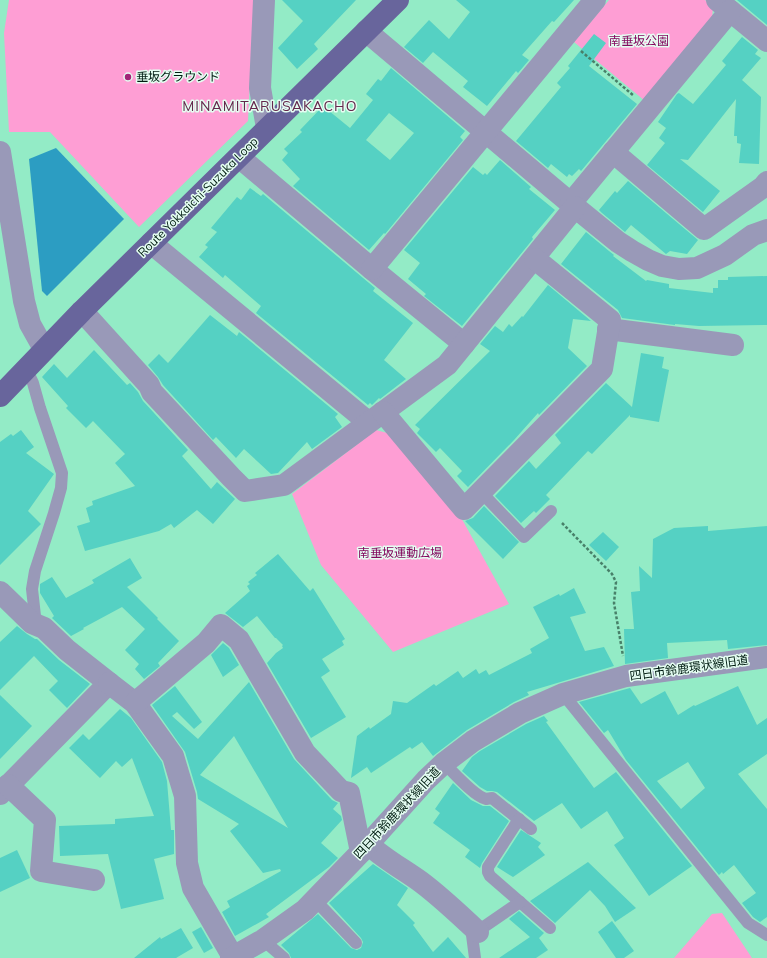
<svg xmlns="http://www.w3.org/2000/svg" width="767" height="958" viewBox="0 0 767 958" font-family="Mulish,'Noto Sans JP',sans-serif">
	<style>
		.green { fill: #fe9ed4 }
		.water { fill: #2c9dc2 }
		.building { fill: #55d1c3; fill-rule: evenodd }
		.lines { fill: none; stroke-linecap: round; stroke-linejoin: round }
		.path { stroke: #488069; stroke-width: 2.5; stroke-dasharray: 3 2; stroke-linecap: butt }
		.service { stroke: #9999b8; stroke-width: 12 }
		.minor { stroke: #9999b8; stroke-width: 22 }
		.primary { stroke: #68659c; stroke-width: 22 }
		.poi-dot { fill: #a12477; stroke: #e5fef2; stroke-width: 1.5 }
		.labels { text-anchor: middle; stroke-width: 3; stroke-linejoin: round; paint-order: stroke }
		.park-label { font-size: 12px; fill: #83085e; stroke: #e5fef2 }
		.poi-label { font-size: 12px; fill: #011c12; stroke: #e5fef2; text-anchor: start }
		.street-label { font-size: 12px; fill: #011c12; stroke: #e5fef2 }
		.quarter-label { font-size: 14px; letter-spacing: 1px; fill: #64274c; stroke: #e5fef2 }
	</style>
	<rect width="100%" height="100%" fill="#93ebc6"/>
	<!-- green -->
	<g class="green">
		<polygon points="9,0 254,0 248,121 139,227 50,132 9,132 4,33"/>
		<polygon points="609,0 705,0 713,7 712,19 645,101 574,42"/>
		<polygon points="376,430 391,434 463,521 509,604 393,652 321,565 292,494"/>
		<polygon points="722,913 752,958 674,958 712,914"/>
	</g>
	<!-- water -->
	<polygon class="water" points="56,148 124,219 47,296 42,291 29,159"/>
	<!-- building -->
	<g class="building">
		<polygon points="282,0 356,0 314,44 318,49 297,69 278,48 303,21"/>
		<polygon points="456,0 574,0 554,22 552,21 522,55 529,60 518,73 516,71 487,106 463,87 468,81 433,52 423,63 404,47 429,20 449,39 470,12"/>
		<polygon points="737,0 767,0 767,25"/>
		<polygon points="594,34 606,43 589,66 637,104 581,171 579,169 572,176 569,174 567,177 551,164 548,168 516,141 561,87 557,83 570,68 568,66"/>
		<polygon points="742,37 758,50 755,54 761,58 742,80 761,97 759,164 739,163 741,144 737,143 737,136 734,136 736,99 688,160 680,159 720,191 703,212 647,165 665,143 659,138 666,128 658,122 677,94 679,93 693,104 726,65 722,61"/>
		<path d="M391,68L465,131L460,137L463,140L385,234L384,233L369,250L293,186L300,179L282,160L288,153L284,149L302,132L300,130L323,106L350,128L373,100L366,94L378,79L381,81ZM389,113L414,133L390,160L366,140Z"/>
		<polygon points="500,160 531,187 529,189 555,210 532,237 533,239 462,326 424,296 426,294 408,279 420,263 404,250 473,167 483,175 485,173 487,175"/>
		<polygon points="628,181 698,240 687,254 670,251 666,254 631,225 625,232 602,213 599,210 615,191 617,193"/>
		<polygon points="250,188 261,196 263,194 375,288 373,291 413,323 384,360 406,379 380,399 379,398 372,405 370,403 368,405 256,313 261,306 225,275 223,278 199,257 208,247 205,245 217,232 211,228 237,197 241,200"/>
		<polygon points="586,232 609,251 614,255 613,256 646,281 647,280 669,284 669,288 713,293 713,288 718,288 718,280 728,280 728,277 767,276 767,325 699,326 675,324 675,325 622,318 618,310 561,264"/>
		<polygon points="548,285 591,321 573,319 568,348 587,366 539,415 538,413 514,440 468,487 457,476 462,471 440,448 436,452 417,433 420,429 415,425 490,351 480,344 495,326 503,332 509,324 512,327 522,316 523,317"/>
		<polygon points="210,315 237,336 239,332 338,414 335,417 342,427 312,449 307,442 278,473 271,474 244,449 236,458 216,437 213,440 163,385 158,377 148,365 159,354 168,363"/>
		<polygon points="94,350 127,385 130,383 138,392 143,401 188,450 182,456 211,489 217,482 235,499 213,524 197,510 174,528 171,524 159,531 85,551 77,526 90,522 86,508 93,505 92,501 135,486 115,463 125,454 93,421 86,428 66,408 68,406 42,377 54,364 67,378"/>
		<polygon points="641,353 664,357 662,368 669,370 659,422 630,417 630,415 592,454 588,451 546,495 550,499 536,513 534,511 521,523 495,496 529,461 536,469 561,443 555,435 606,383 632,407"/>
		<polygon points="21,430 34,447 26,453 54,474 28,511 41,524 0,565 0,442 11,434 13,436"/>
		<polygon points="484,506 519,542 503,559 465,521 473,518"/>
		<polygon points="708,526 708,531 767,526 767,645 728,649 727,640 667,643 668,658 625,664 624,629 634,629 631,592 640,591 639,566 652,578 653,539 674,528"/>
		<polygon points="603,532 619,547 606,561 589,545"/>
		<polygon points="278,554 310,591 313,588 345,639 342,641 344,645 322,659 330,671 321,677 346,717 311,738 267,663 276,653 283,648 282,646 283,645 276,638 275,638 257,616 243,627 225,613 250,591 247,586 250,584 248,582 257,575 255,573"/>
		<polygon points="130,558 142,578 127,587 158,618 157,619 179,641 158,663 160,666 144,679 135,669 139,664 125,650 145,629 122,607 83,628 84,629 71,636 52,618 54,616 40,593 40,584 52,577 66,598 94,583 92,580"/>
		<polygon points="574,588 586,613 570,617 585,651 604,647 614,666 527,692 529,695 514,702 467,730 433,756 422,742 412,749 410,747 371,773 367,767 351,778 357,736 369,727 370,729 391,714 393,701 407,703 434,684 436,686 458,671 463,678 476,669 479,674 486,670 489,675 532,653 530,649 549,638 533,607 559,594 560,596"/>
		<polygon points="17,626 27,634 35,639 37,639 59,660 90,684 67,708 49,690 58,681 34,656 0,690 0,642"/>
		<polygon points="223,643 229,648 239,665 223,677 211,655"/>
		<path d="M249,682L294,759L332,800L338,803L333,809L341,816L342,820L321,843L338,858L329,867L266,914L269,917L235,936L222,912L230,907L227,901L281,871L280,869L263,873L230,831L239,824L198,799L197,792L185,752L152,705L175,686L202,722L194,729L177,712L172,716L198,739ZM234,736L288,828L200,775Z"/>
		<path d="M738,686L757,725L767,718V754L738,774L767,809V917L760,922L753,917L742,903L756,893L734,865L723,874L722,872L719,875L626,760L608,730L604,733L579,702L630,688L641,704L665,691L678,715L694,705L695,706ZM688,762L705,788L681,809L657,781Z"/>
		<polygon points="0,695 32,726 0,759"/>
		<polygon points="120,709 131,718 162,762 167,781 171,830 174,830 174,854 154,859 164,899 121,909 108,854 60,856 59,826 115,824 115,819 154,816 132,758 122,767 116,761 100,778 69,748 83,734 89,740"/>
		<polygon points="544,716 548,721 546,722 594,788 616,772 692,866 649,896 614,845 624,838 607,811 581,829 562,803 534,821 497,792 492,791 487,791 480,787 462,771 472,757 480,751 526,724"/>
		<polygon points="453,783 471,800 483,806 490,806 509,821 482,863 480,868 465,857 470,850 433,823 440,813 435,809"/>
		<polygon points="521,830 541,843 538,847 545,855 513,877 497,867"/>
		<polygon points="17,850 30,878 0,892 0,858"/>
		<polygon points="588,862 636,908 615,922 605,906 590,890 555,923 530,901"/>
		<polygon points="373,864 408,888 397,905 415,923 413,925 433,952 448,937 466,958 291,958 289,953 281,945 318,914 351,948 357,950 361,948 363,942 361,938 329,903"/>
		<polygon points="519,911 544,933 539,938 548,950 536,958 499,958 530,937 509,919"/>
		<polygon points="612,921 634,951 624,958 616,958 598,932"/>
		<polygon points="201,927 213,948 204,953 192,932"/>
		<polygon points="181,928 193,948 176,958 134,958 160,937 161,939"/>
	</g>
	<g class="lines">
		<!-- path -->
		<g class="path">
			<polyline points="581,51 634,96"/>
			<polyline points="562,523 612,574 616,582 614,603 623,656"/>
		</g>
		<!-- service -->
		<g class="service">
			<polyline points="26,368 33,383 40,408 62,473 61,488 54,513 35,571 32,589 36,625"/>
			<polyline points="481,492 524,537 551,511"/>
			<polyline points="563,694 748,923 767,935"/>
			<path d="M444,763C453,772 474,796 486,799C487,799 490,798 492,798L531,829"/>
			<polyline points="519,819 488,867 488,872 490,876 550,928"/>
			<polyline points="315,900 356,943"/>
			<polyline points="263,940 284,958"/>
			<polyline points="475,958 472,935 520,902"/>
		</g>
		<!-- minor -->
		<g class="minor">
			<polyline points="264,0 260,88 267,128"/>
			<polyline points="717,0 767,41"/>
			<polyline points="366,31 575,207 618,242 632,251 648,260 662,266 679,269 697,268 725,255 753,235 767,230"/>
			<polyline points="0,152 24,301 30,324 44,349"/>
			<polyline points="613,152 704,229 763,187 767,182"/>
			<polyline points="239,157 372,269 464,344"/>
			<polyline points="571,203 730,11"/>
			<polyline points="151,243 368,422"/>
			<polyline points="372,269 595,0"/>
			<polyline points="82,311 149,385 152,392 231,477 245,491 284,485 447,365 575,207"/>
			<polyline points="608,329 733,345"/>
			<polyline points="383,412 464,509 602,369 610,320 535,259"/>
			<polyline points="0,592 32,623 44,628 67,650 109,683 0,794"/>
			<polyline points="109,683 135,703 173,756 185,796 187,863 193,888 233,957"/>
			<polyline points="135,703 206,643 221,625 239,640 305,753 341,791 349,793 361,852"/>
			<polyline points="8,785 45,820 41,871 94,880"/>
			<path d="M368,844C384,859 403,869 421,882C441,897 460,915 478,932"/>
			<polyline points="231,958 263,940 305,910 361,852 426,780 444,763 473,741 520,713 563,694 626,676 767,657"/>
		</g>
		<!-- primary -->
		<polyline class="primary" points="0,396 82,311 398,0"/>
	</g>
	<!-- markers -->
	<circle class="poi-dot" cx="128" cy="77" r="4"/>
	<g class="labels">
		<!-- park labels -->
		<g class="park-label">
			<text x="639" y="45">南垂坂公園</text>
			<text x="400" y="557">南垂坂運動広場</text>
		</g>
		<!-- poi labels -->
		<g class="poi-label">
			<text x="136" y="81">垂坂グラウンド</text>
		</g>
		<!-- street labels -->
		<g class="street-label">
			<text transform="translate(198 197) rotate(-45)" y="4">Route Yokkaichi-Suzuka Loop</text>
			<text transform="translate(689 668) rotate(-8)" y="4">四日市鈴鹿環状線旧道</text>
			<text transform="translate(397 813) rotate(-47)" y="4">四日市鈴鹿環状線旧道</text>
		</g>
		<!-- quarter labels -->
		<g class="quarter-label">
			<text x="270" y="111">MINAMITARUSAKACHO</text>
		</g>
	</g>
</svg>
